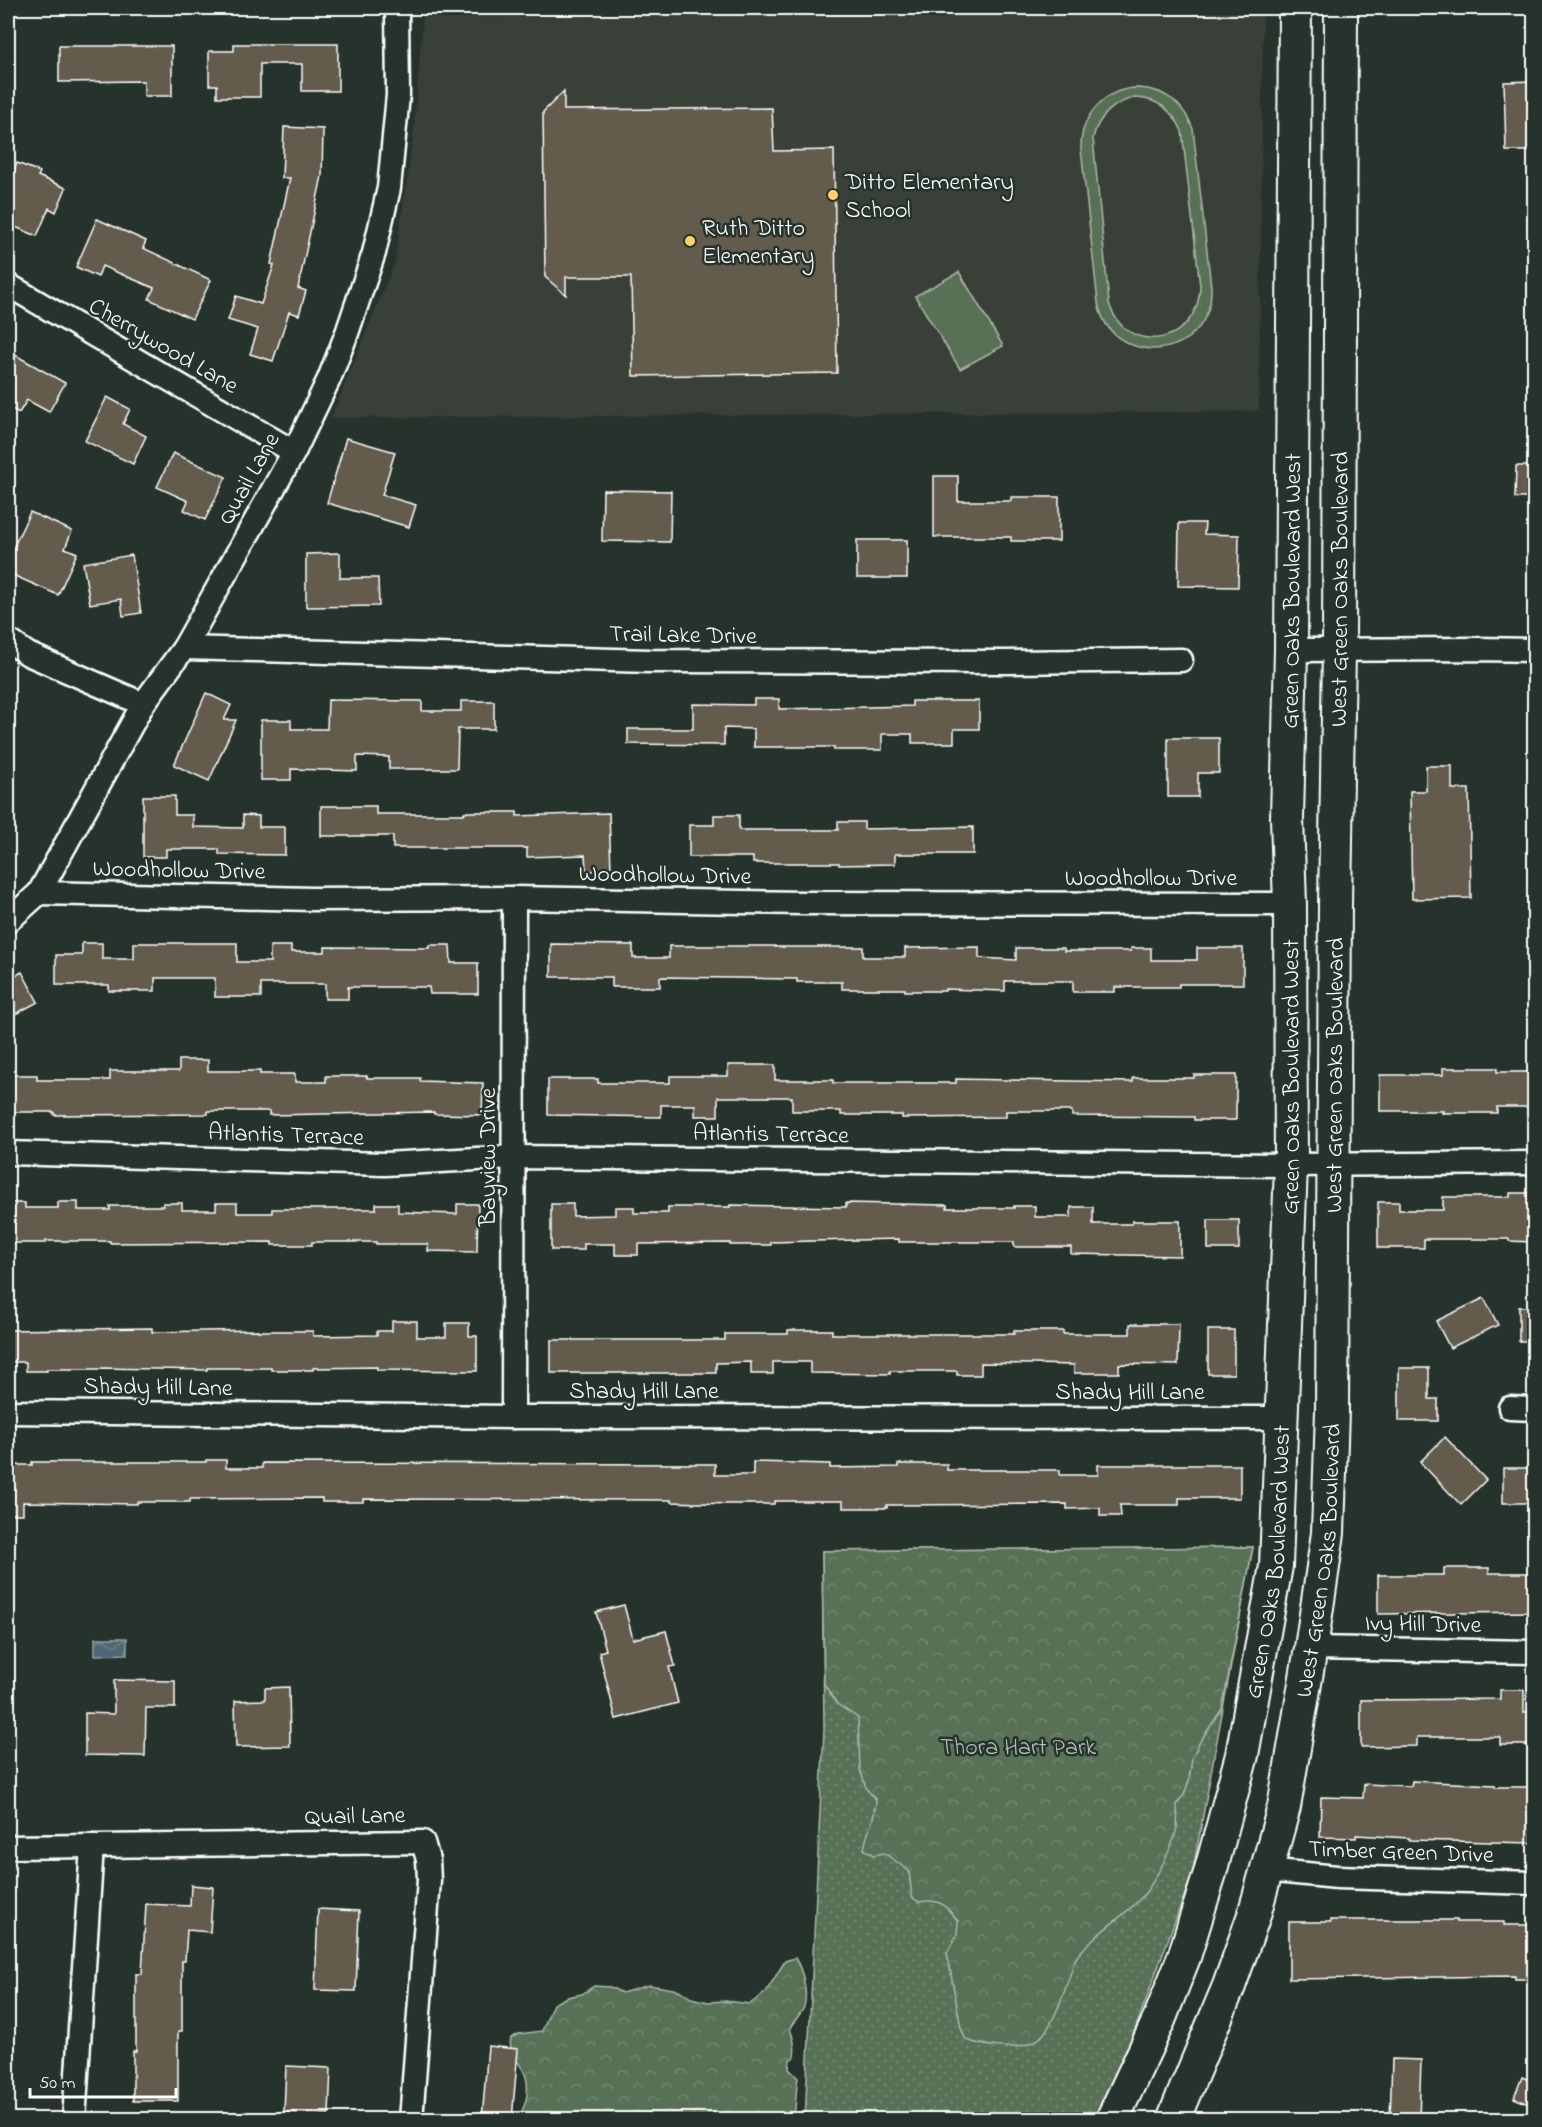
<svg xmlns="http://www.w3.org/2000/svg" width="1542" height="2127" viewBox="0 0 1542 2127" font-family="'Indie Flower',sans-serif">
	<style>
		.built { fill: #393f37 }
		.grass { fill: url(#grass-dots); stroke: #acb8aa; stroke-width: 1.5 }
		.forest { fill: url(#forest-crowns); stroke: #acb8aa; stroke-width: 1.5 }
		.pitch { fill: #597156; stroke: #acb8aa; stroke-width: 1.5; fill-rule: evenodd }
		.water { fill: url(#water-waves); stroke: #95a4ab; stroke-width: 1.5 }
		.building { fill: #645b4d; stroke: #fff; stroke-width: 1.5 }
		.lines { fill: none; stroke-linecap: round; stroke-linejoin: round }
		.street-casing { stroke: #fff; stroke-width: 27 }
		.secondary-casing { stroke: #fff; stroke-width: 36 }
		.street { stroke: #26332d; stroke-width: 22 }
		.secondary { stroke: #26332d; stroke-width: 32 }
		.poi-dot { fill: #ffd166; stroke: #26332d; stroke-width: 2 }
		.labels { text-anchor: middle; stroke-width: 5; stroke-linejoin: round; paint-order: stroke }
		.poi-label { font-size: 24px; fill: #fff; stroke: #26332d; text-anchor: start }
		.street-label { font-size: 24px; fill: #fff; stroke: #26332d }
		.park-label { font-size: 24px; fill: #b4bfb3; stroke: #26332d }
	</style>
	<defs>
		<pattern id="grass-dots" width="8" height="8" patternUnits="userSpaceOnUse" patternTransform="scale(1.5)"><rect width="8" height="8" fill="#597156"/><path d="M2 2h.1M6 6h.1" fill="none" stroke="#72866f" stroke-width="1.8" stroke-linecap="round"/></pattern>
		<pattern id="forest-crowns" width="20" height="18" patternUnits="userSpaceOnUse" patternTransform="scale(1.5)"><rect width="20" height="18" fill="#597156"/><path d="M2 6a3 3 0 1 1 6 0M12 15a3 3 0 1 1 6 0" fill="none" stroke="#72866f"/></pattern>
		<pattern id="water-waves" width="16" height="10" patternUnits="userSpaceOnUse" patternTransform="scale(1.5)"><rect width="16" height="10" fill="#4f6873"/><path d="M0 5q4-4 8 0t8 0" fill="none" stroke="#697f88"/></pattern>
	</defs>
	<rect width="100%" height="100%" fill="#26332d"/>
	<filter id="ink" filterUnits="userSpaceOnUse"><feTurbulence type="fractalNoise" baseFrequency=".0167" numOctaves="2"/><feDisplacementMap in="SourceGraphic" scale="12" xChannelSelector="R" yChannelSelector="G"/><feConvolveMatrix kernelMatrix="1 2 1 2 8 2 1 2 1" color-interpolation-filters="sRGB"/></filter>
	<g filter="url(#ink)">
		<!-- built -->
		<polygon class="built" points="1033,8 1263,8 1259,411 331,418 395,262 414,129 423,17 628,16"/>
		<!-- grass -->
		<polygon class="grass" points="1253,1547 1192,1875 1102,2119 805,2120 824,1729 822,1551"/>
		<!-- forest -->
		<g class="forest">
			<path d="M1253,1547L1222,1709L1199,1743L1192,1758L1189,1781L1184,1795L1177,1804C1177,1811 1178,1819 1177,1827C1174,1845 1153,1886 1140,1899C1120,1920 1093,1934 1076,1958C1073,1963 1072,1970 1070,1975C1064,1992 1052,2031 1037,2040C1016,2052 987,2047 966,2040L961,2028L947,1953L957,1934L958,1921C945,1905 940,1898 919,1902L912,1897L909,1871L884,1853L874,1855L864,1849C867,1831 876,1817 876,1800L866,1788L860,1769L858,1718L837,1704L824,1684L822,1551Z"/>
			<path d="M795,1958C803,1971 808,1992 804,2007C801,2014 794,2021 790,2028C793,2039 796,2045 794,2057L790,2060L789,2069L798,2078C795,2092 797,2106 793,2119H518C525,2107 530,2092 526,2077C522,2063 507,2054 511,2038L519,2034L542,2031L553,2004L567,1997L582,1994L594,1986L610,1987L622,1993L649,1985L679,1990L691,1998L708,2002L726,2001L750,2004L766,1992L785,1961Z"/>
		</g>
		<!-- pitch -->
		<g class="pitch">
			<path d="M1138,88C1165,89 1184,104 1193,129L1211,286C1214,362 1111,371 1098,303L1081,149C1080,116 1105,88 1138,88ZM1134,98C1157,98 1173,111 1182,131L1200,286C1199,346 1125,358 1109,303L1093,138C1098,117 1114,102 1134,98Z"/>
			<polygon points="959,272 1003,346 960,369 915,296"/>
		</g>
		<!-- water -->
		<polygon class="water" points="95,1638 127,1638 127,1654 95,1655"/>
		<!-- building -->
		<g class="building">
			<polygon points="234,44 338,44 338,91 302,91 302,64 260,64 260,97 217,97 217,85 209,85 209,51 234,51"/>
			<polygon points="59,46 172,46 172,96 144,96 144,81 59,82"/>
			<polygon points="1534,81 1534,151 1506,151 1504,82"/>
			<polygon points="564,91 564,110 772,108 774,151 834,150 837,373 633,376 631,277 566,277 566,295 545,277 543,112"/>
			<polygon points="284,127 323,129 322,176 298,288 306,291 299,315 289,312 273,361 250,354 258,329 228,320 236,296 261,304 274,265 271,264 290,178 282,178"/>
			<polygon points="17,163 40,172 38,176 66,188 56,212 49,208 37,236 8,224 8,186"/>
			<polygon points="97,219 146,241 143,248 211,280 192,319 149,299 154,288 102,266 98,277 76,267"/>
			<polygon points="8,351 65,383 49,412 27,400 19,413 8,407"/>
			<polygon points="107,397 130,409 123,424 146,436 133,464 85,441"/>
			<polygon points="346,438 395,452 382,495 416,505 409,527 327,503"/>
			<polygon points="173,453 226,477 205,520 184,510 188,501 157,487"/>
			<polygon points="1516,466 1534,466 1534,498 1515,498"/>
			<polygon points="934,476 958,476 958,501 1011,501 1011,497 1059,497 1059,541 1011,541 1011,537 934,537"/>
			<polygon points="603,490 671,491 670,542 602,541"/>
			<polygon points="30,512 72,531 65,548 77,553 58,595 8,573 8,545 13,548"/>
			<polygon points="1179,523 1205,523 1204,534 1239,535 1238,587 1178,586"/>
			<rect x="857" y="540" width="50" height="38"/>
			<polygon points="340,553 340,578 378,578 379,606 306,607 306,554"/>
			<polygon points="132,555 141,613 123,616 121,599 90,604 83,563"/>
			<polygon points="206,693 231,705 224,720 236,720 209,781 174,765"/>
			<polygon points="754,699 779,699 779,709 912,706 912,701 979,701 979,729 954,729 954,743 912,743 912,734 882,734 882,750 834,750 834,747 754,747 754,729 724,728 724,745 628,744 628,729 693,729 693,704 754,705"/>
			<polygon points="328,700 422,701 422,711 461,711 461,701 494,701 494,729 458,729 457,769 389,769 389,757 357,756 357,771 291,769 291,780 261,780 261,720 291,720 291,729 327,729"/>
			<polygon points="1168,738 1219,738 1219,773 1198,773 1198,797 1168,797"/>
			<polygon points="1426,766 1452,766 1452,789 1469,789 1471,898 1412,899 1410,791 1426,791"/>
			<polygon points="143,796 175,796 175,815 193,815 193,827 243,828 243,815 259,816 259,827 285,827 285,855 219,854 219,849 166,849 166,857 143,857"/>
			<polygon points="321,806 376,806 376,814 464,814 464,812 517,812 517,816 609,813 611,870 586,871 585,855 527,857 527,848 393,848 393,836 321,836"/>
			<polygon points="714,815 739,815 739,830 838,830 838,822 864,822 864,829 973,827 973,854 895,854 895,864 839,865 839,863 753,863 753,857 689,857 689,825 714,825"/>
			<polygon points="82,943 102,943 102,959 134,959 134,943 237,943 237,962 270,962 270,946 291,946 291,952 325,952 325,947 429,948 429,945 450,945 451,963 478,963 478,994 430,994 429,987 348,987 348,999 325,999 325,984 261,984 261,997 215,997 215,978 155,978 155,991 109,991 109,985 56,985 56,955 82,955"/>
			<polygon points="551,944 633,945 633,958 669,958 669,946 775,946 775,947 863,947 863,957 905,957 905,948 979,947 979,958 1016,960 1016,948 1064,948 1064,951 1131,951 1131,948 1151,948 1151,960 1197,960 1197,948 1243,948 1243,984 1179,984 1179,987 1115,987 1115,992 1073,992 1073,981 1005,981 1005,991 945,989 945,991 905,991 905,989 842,989 842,982 797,982 797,979 660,977 660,987 612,987 612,977 551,977"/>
			<polygon points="22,972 38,1002 8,1018 8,979"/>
			<polygon points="179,1060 208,1060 208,1071 260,1071 260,1074 295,1074 295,1082 326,1082 326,1076 367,1076 367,1078 420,1078 420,1081 483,1083 482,1115 434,1114 434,1112 269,1115 269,1111 208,1111 208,1114 54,1115 54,1112 8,1112 8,1075 37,1075 37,1080 110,1080 110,1071 179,1071"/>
			<polygon points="728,1065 775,1065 775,1080 833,1080 833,1083 956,1083 956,1079 1133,1082 1133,1078 1194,1078 1194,1075 1236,1075 1236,1120 1194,1120 1194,1117 1072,1116 1072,1111 1006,1111 1006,1117 902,1118 902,1115 841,1115 841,1111 792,1111 792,1097 718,1097 718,1116 695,1116 695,1105 661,1105 661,1117 548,1115 548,1079 598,1079 598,1083 670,1083 670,1076 728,1076"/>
			<polygon points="1443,1068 1497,1068 1497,1072 1534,1072 1534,1107 1497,1107 1497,1113 1442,1113 1443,1111 1380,1111 1380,1075 1443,1075"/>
			<polygon points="1510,1193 1530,1193 1530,1201 1534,1201 1534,1242 1509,1241 1509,1239 1424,1239 1424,1248 1378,1248 1378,1202 1399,1202 1399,1210 1443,1210 1443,1197 1510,1197"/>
			<polygon points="58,1202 78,1202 78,1210 110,1210 110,1206 163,1206 163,1203 182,1203 182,1210 216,1210 216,1203 237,1203 237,1213 272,1213 272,1209 376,1209 376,1204 398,1204 398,1212 457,1214 457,1204 478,1204 477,1252 428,1251 428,1244 376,1244 376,1242 312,1242 312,1245 272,1245 272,1242 110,1243 110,1241 46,1241 46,1243 8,1243 8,1203 25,1203 25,1208 58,1208"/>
			<polygon points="846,1203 947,1205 947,1208 1014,1208 1014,1206 1035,1206 1035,1217 1071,1217 1071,1207 1093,1207 1093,1224 1132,1224 1132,1221 1180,1221 1180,1256 1071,1254 1071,1247 1014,1247 1014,1242 899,1242 899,1239 771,1242 771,1245 730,1245 730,1243 638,1244 638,1255 615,1255 615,1244 584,1244 584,1250 551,1250 551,1204 573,1204 573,1216 615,1215 615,1207 634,1207 634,1213 668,1213 668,1207 730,1207 730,1205 846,1207"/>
			<rect x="1208" y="1220" width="31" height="29"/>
			<polygon points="1484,1298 1498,1325 1450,1348 1436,1321"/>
			<rect x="1519" y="1307" width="15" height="34"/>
			<polygon points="392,1321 417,1321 417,1337 446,1337 446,1323 469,1323 469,1336 477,1336 477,1371 377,1370 377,1367 313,1368 313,1370 271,1370 271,1368 207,1368 207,1370 102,1368 102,1369 47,1369 47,1371 26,1371 26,1362 8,1362 8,1330 152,1328 152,1332 258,1330 258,1331 313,1331 313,1336 377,1335 377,1331 392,1331"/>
			<polygon points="1130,1324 1179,1324 1178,1365 1119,1364 1119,1373 1074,1373 1074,1365 981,1363 981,1375 957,1375 957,1371 890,1371 890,1374 810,1373 810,1362 773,1362 773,1374 751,1374 751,1362 716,1363 716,1373 551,1373 551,1340 725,1340 725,1334 788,1334 788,1330 832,1330 832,1334 1014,1334 1014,1331 1063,1331 1063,1334 1130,1334"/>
			<rect x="1208" y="1330" width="26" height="44"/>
			<polygon points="1399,1368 1429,1368 1429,1399 1438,1399 1438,1421 1399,1421"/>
			<polygon points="1445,1437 1486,1480 1461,1505 1420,1462"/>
			<polygon points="206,1460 226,1460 226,1468 262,1468 262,1463 715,1464 715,1475 753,1475 753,1462 830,1464 830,1468 898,1467 898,1464 947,1464 947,1470 1060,1470 1060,1475 1098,1475 1098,1465 1240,1465 1240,1498 1179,1498 1179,1505 1120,1505 1121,1516 1100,1516 1100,1508 1067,1509 1067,1504 887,1505 887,1508 843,1508 843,1501 774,1501 774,1504 728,1504 671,1502 671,1500 363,1499 363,1502 322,1502 322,1498 190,1499 190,1502 137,1502 137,1504 23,1502 23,1514 8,1514 8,1465 32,1465 32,1462 206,1462"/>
			<rect x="1503" y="1468" width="31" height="35"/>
			<polygon points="1444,1568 1489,1568 1489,1573 1534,1573 1534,1612 1378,1614 1378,1575 1444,1575"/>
			<polygon points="624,1605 633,1639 666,1631 675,1666 669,1667 678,1703 616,1719 599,1652 606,1650 596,1612"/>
			<polygon points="114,1680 175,1681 175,1708 146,1708 145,1756 85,1755 85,1713 114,1714"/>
			<polygon points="289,1687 290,1746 236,1747 235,1701 265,1700 265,1688"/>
			<polygon points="1500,1690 1524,1690 1524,1712 1534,1712 1534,1745 1500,1745 1500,1737 1417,1737 1417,1746 1361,1747 1361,1700 1500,1699"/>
			<polygon points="1412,1781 1495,1785 1495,1787 1534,1787 1534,1843 1409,1840 1409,1838 1356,1835 1356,1838 1320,1837 1321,1797 1363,1798 1364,1784 1411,1786"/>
			<polygon points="191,1885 213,1887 210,1932 187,1930 185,1961 182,1961 182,2031 178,2031 178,2101 133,2101 133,2051 136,2051 136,1974 142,1974 146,1904 190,1906"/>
			<polygon points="318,1909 359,1911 356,1991 315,1990"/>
			<polygon points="1331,1920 1457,1920 1457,1922 1504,1922 1504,1925 1534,1925 1534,1979 1515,1979 1515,1976 1289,1979 1289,1922 1331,1922"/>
			<polygon points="488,2046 518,2049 512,2120 482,2120"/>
			<polygon points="1392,2059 1421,2060 1419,2120 1390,2120"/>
			<polygon points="286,2066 331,2068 329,2114 284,2112"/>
			<polygon points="1522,2077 1534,2082 1534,2106 1514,2098"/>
		</g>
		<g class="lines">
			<defs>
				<g id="street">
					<polyline points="8,285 294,452"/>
					<polyline points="8,640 28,654 143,704"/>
					<polyline points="184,648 649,661 1006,662 1181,660"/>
					<polyline points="1291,650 1477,649 1534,650"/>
					<polyline points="39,893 313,899 514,898 803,903 1290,904"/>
					<polyline points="8,921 39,893 143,704 184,648 294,452 329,379 347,333 374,253 389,188 398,95 397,8"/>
					<polyline points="8,1153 385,1164 514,1157 1291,1165 1534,1163"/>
					<polyline points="1510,1408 1534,1409"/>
					<polyline points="8,1412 513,1417 1281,1418"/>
					<polyline points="513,1417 514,898"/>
					<polyline points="1311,1648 1534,1652"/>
					<polyline points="8,1847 423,1842 428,1860 429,1880 411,2120"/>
					<polyline points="1266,1870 1337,1877 1534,1883"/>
					<polyline points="74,2120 92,1846"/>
				</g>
				<g id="secondary">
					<path id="s1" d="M1112,2120L1159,2020L1184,1957L1210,1873L1242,1755L1276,1566L1291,1165L1290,904L1287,818L1291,650L1295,8"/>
					<path id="s2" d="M1173,2120L1229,1986L1254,1915L1284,1807L1311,1648L1328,1533L1332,1411L1335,905L1339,650L1341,8"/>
				</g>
			</defs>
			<!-- street casing -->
			<use href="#street" class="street-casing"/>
			<!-- secondary casing -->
			<use href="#secondary" class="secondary-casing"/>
			<!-- street -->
			<use href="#street" class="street"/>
			<!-- secondary -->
			<use href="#secondary" class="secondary"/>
		</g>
	</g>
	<!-- markers -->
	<g class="poi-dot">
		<circle cx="833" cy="195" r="6"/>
		<circle cx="690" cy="241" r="6"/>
	</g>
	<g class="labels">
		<!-- poi labels -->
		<g class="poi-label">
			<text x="845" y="189">Ditto Elementary<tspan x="845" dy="28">School</tspan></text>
			<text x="702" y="235">Ruth Ditto<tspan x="702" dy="28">Elementary</tspan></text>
		</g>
		<!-- street labels -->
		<g class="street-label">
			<text transform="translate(164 345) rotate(30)" y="8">Cherrywood Lane</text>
			<text transform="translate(248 478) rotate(-61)" y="8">Quail Lane</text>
			<text dy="8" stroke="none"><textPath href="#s2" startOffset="1554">West Green Oaks Boulevard</textPath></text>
			<text dy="8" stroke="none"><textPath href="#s1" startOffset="1556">Green Oaks Boulevard West</textPath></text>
			<text transform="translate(683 634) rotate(1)" y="8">Trail Lake Drive</text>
			<text transform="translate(179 869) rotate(1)" y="8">Woodhollow Drive</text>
			<text transform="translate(665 874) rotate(1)" y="8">Woodhollow Drive</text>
			<text x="1151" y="885">Woodhollow Drive</text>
			<text dy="8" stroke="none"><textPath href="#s2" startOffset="1068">West Green Oaks Boulevard</textPath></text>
			<text dy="8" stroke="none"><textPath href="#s1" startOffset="1070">Green Oaks Boulevard West</textPath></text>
			<text transform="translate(771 1133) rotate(1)" y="8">Atlantis Terrace</text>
			<text transform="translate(286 1134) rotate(2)" y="8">Atlantis Terrace</text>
			<text transform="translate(487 1157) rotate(-90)" y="8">Bayview Drive</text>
			<text transform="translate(158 1386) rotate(1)" y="8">Shady Hill Lane</text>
			<text x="644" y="1398">Shady Hill Lane</text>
			<text x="1130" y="1399">Shady Hill Lane</text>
			<text dy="8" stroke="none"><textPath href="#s2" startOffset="582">West Green Oaks Boulevard</textPath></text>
			<text dy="8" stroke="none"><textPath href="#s1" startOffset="584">Green Oaks Boulevard West</textPath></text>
			<text transform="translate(1423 1623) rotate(1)" y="8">Ivy Hill Drive</text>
			<text transform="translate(355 1815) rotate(-1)" y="8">Quail Lane</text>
			<text transform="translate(1401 1851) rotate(2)" y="8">Timber Green Drive</text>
		</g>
		<!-- park labels -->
		<g class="park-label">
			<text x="1018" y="1754">Thora Hart Park</text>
		</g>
	</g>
	<!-- margin -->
	<rect width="1542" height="2127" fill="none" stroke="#26332d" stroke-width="30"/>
	<rect x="15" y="15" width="1512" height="2097" fill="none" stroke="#fff" stroke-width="2" filter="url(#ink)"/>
	<!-- scale -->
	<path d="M30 2088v9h146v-9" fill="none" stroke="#ffffff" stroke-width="3"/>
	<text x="39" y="2088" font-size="18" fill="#ffffff" stroke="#26332d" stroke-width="4.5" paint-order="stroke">50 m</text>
</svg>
